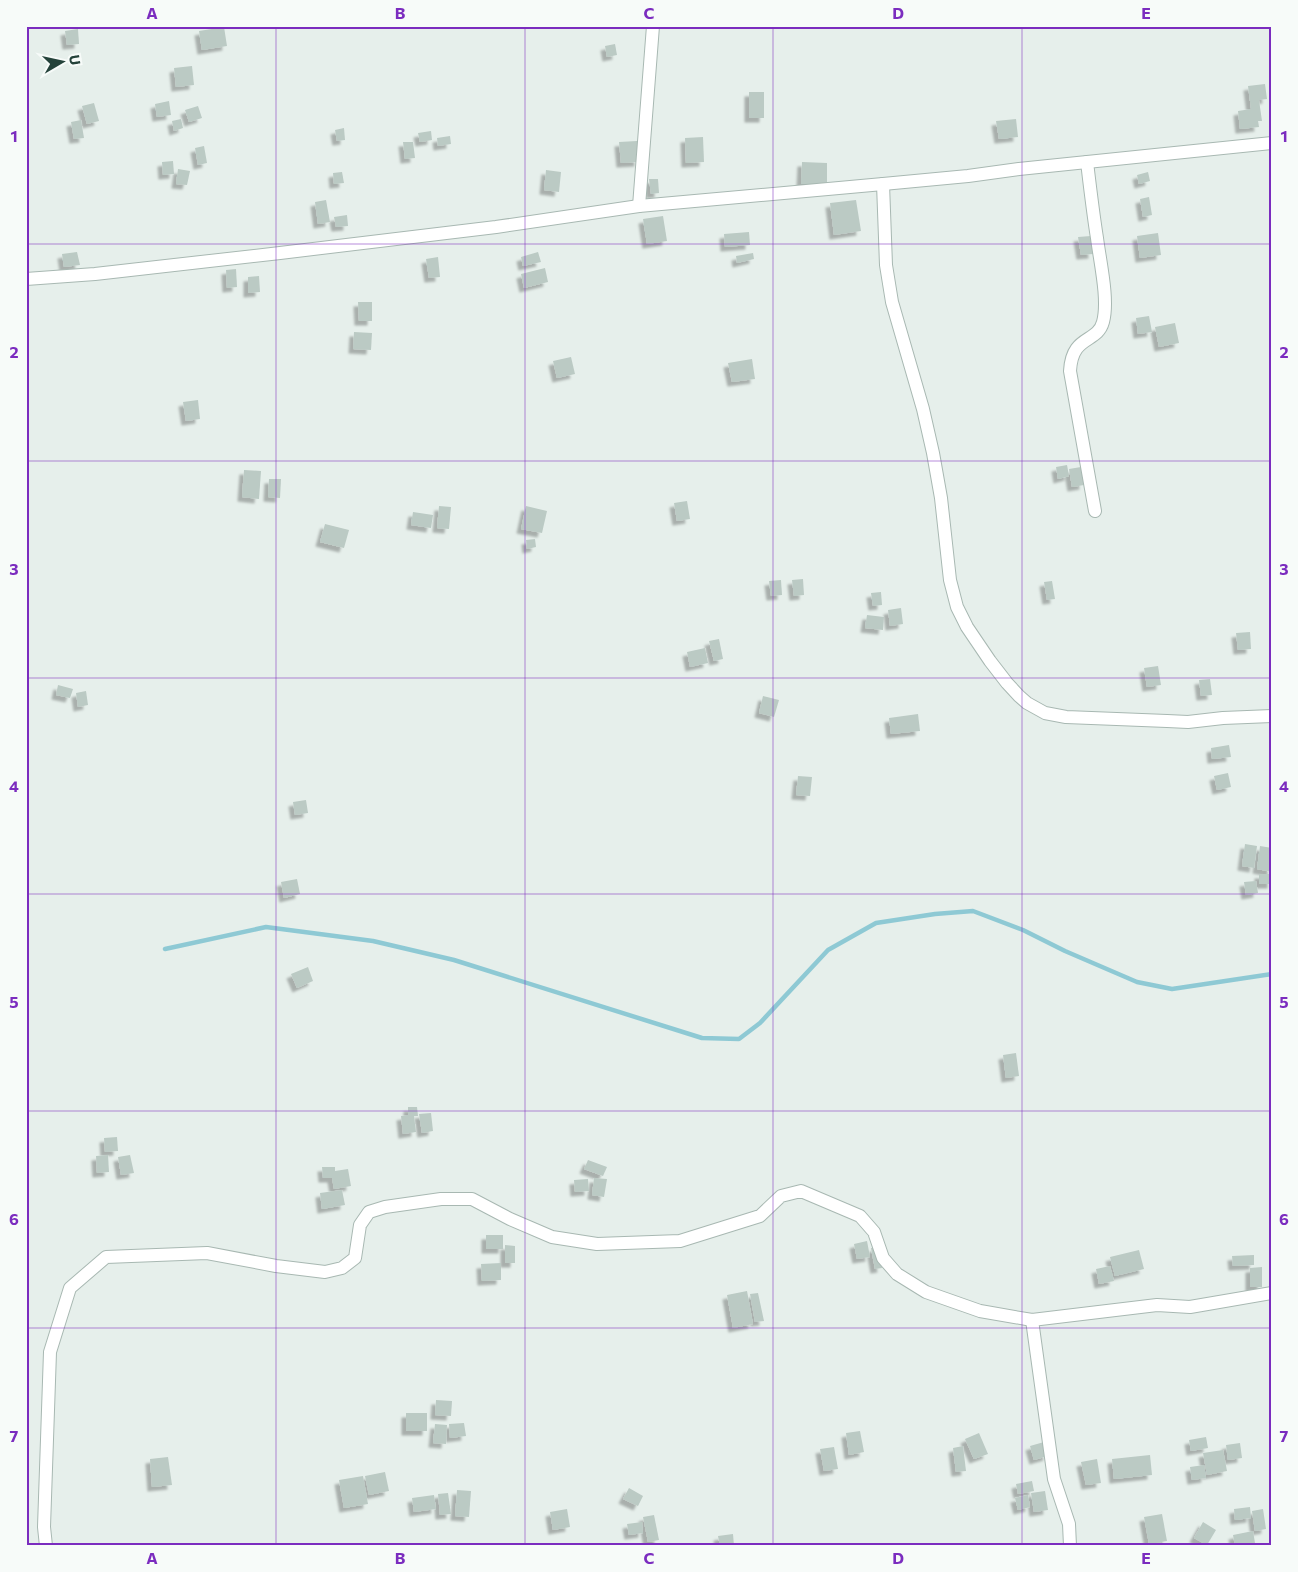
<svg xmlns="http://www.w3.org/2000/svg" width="1298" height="1572" viewBox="0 0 1298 1572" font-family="Commissioner,sans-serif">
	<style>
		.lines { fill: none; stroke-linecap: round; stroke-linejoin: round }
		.stream { stroke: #8ec9d4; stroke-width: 4.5 }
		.building { fill: #bbcac4; filter: url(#shadow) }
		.street-casing { stroke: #a8b8b2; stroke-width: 14 }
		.street { stroke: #fff; stroke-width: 12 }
		.grid { fill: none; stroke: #7b2cbf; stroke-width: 1; stroke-opacity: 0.55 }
		.neatline { fill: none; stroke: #7b2cbf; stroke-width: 2 }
		.grid-label { font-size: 16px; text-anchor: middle; font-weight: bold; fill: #7b2cbf }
	</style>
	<defs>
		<filter id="shadow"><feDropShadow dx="-4.5" dy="4.5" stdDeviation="1" flood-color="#0004"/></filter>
	</defs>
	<rect width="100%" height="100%" fill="#e6efeb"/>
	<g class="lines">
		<!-- stream -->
		<polyline class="stream" points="165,949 266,927 373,941 454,960 702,1038 739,1039 760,1023 828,950 876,923 935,914 973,911 1023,930 1065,951 1137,982 1172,989 1272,974"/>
	</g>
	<!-- building -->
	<g class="building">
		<polygon points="224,27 227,46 202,50 199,31"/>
		<polygon points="78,29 79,44 67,45 65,31"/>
		<polygon points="615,44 617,55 607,57 605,46"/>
		<polygon points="192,66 194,85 176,87 174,68"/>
		<polygon points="1265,84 1267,99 1259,100 1262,121 1258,121 1259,127 1240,129 1238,111 1251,109 1248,86"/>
		<rect x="749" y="92" width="15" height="26"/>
		<polygon points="169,101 171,115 157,117 155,104"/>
		<polygon points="94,103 99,121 87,124 82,106"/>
		<polygon points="198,106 202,118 189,122 185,110"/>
		<polygon points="181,119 183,128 174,131 172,121"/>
		<polygon points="1016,119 1018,137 999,139 996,121"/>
		<polygon points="81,120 84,138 74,139 71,122"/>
		<polygon points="344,128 345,140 337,141 335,130"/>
		<polygon points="431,131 432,140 420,142 418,133"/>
		<polygon points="450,136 451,144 438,146 437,138"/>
		<polygon points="703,137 704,162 686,163 685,138"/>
		<polygon points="637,141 639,162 621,163 619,142"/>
		<polygon points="403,142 413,142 415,158 405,159"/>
		<polygon points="204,146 207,163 198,165 195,148"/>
		<polygon points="173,161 174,174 163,175 162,162"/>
		<polygon points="802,162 827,163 827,184 801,184"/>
		<polygon points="178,169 190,171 187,185 176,184"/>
		<polygon points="546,170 561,172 559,192 544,190"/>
		<polygon points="342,172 344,183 334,184 333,173"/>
		<polygon points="1148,172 1150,181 1139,184 1137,175"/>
		<polygon points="649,179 658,179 659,193 651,194"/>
		<polygon points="1149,197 1152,215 1143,217 1140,199"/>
		<polygon points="326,200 330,222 318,224 315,202"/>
		<polygon points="856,200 861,231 834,235 830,203"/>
		<polygon points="347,215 348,226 336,227 334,217"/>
		<polygon points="663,216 667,241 647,244 643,219"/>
		<polygon points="749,232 750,245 725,247 724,234"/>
		<polygon points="1158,233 1161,255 1140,258 1137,236"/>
		<polygon points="1091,236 1093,254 1081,255 1078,237"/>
		<polygon points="77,252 80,265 64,267 62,254"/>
		<polygon points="538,252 541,262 523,266 521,257"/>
		<polygon points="753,253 754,259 737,263 736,256"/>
		<polygon points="438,257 440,277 429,278 426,259"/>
		<polygon points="545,268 548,282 524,288 521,274"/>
		<polygon points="236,269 237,287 227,288 226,270"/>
		<polygon points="259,276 260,292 248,293 248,277"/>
		<polygon points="358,302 372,302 372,321 359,321"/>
		<polygon points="1149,316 1152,332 1138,334 1136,318"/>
		<polygon points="1175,323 1179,343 1159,347 1155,327"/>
		<polygon points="354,332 372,333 371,350 353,349"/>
		<polygon points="571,357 575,374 557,378 553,361"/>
		<polygon points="752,359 755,379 732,382 728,363"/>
		<polygon points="198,400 200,419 186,421 183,402"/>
		<polygon points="1067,465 1069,476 1058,479 1056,467"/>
		<polygon points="1081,467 1084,485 1072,487 1069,469"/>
		<polygon points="244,470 261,471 259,499 242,497"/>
		<polygon points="269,479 281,479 280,498 268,497"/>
		<polygon points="687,501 690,519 677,521 674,503"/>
		<polygon points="439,506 451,507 449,529 437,528"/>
		<polygon points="526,506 547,511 542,533 521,529"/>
		<polygon points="413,512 433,515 431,528 411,525"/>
		<polygon points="325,524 349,530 344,548 320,542"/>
		<polygon points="535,539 536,547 527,549 526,540"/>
		<polygon points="803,579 804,595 794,596 792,580"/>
		<polygon points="781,580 782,595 771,596 769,581"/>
		<polygon points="1052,581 1055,599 1047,600 1044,582"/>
		<polygon points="881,592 882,605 873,606 871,593"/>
		<polygon points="901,608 903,624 890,626 888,610"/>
		<polygon points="867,615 884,617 883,630 865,628"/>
		<polygon points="1250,632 1251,649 1238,650 1236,633"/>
		<polygon points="719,639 723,659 714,661 709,641"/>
		<polygon points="705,648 708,663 690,667 687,652"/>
		<polygon points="1158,666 1161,685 1147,687 1144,668"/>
		<polygon points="1210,679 1212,695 1201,696 1199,680"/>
		<polygon points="58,685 73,689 70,698 56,695"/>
		<polygon points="86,691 88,705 78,707 76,693"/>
		<polygon points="763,696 779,700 774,717 759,713"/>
		<polygon points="918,714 920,731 891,734 889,718"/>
		<polygon points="1229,745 1231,757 1212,759 1211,748"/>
		<polygon points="1228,773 1231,787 1217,790 1214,776"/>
		<polygon points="798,776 812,777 810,796 796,795"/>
		<polygon points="306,800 308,813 295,815 293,802"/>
		<polygon points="1245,844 1257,846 1254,868 1242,866"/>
		<polygon points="1260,846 1272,848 1272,872 1257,869"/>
		<rect x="1259" y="874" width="13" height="10"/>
		<polygon points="297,879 300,894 284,898 281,882"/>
		<polygon points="1256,881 1258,893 1246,895 1244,882"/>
		<polygon points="308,967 313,981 297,988 291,974"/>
		<polygon points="1016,1053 1019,1076 1006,1078 1003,1055"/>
		<polygon points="408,1107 417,1107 418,1116 414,1116 416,1132 403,1134 401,1116 408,1115"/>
		<polygon points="431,1113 433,1131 422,1133 419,1114"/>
		<polygon points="117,1137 118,1151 105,1152 104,1138"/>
		<polygon points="108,1155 109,1172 97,1173 96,1156"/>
		<polygon points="130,1155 134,1173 121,1175 118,1157"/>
		<polygon points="588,1160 607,1167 603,1176 584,1169"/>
		<polygon points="322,1167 335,1167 335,1171 348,1169 351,1186 334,1189 332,1178 323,1178"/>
		<polygon points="594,1178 607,1179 604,1197 592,1195"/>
		<polygon points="588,1179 589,1191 575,1192 574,1180"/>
		<polygon points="342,1190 345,1205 322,1209 320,1193"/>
		<rect x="486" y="1235" width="17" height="14"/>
		<polygon points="867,1241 870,1257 857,1259 854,1244"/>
		<polygon points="505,1245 515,1246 515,1263 505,1263"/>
		<polygon points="878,1247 882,1268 875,1269 871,1248"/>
		<polygon points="1139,1250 1144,1269 1115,1276 1110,1257"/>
		<polygon points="1254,1255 1254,1265 1233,1266 1232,1256"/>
		<polygon points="501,1263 501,1280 482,1281 481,1264"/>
		<polygon points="1110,1266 1114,1281 1099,1284 1096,1269"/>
		<polygon points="1262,1267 1262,1287 1250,1287 1250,1268"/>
		<polygon points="747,1291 753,1324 733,1328 727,1295"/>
		<polygon points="758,1293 764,1321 755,1322 750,1294"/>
		<polygon points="436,1400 452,1401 451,1416 435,1415"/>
		<rect x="406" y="1413" width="21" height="18"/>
		<polygon points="464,1423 466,1436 450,1438 449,1424"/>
		<polygon points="435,1424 447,1425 446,1444 433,1443"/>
		<polygon points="860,1431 864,1452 849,1455 846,1433"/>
		<polygon points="979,1433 988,1454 974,1459 965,1439"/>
		<polygon points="1206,1437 1208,1448 1191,1451 1189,1440"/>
		<polygon points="1044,1442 1048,1456 1034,1460 1030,1446"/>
		<polygon points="1240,1443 1242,1458 1228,1460 1226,1445"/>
		<polygon points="963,1446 966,1471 956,1472 953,1448"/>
		<polygon points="834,1447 838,1469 824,1471 820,1449"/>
		<polygon points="1223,1450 1227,1471 1207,1475 1203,1453"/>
		<polygon points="1150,1455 1152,1475 1114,1479 1112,1459"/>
		<polygon points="168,1457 172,1485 152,1487 150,1459"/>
		<polygon points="1097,1459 1101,1483 1086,1485 1081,1462"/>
		<polygon points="1204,1465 1206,1478 1192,1480 1190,1467"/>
		<polygon points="385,1472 389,1491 369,1495 365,1476"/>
		<polygon points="363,1476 368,1504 344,1508 339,1480"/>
		<polygon points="1032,1481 1034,1491 1018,1494 1016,1484"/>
		<polygon points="629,1488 643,1496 638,1506 623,1499"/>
		<polygon points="457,1490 471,1491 469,1517 455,1516"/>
		<polygon points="1045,1491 1048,1510 1034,1512 1031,1493"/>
		<polygon points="448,1493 451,1514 440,1515 438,1494"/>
		<polygon points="434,1495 436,1509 414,1512 412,1498"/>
		<polygon points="1028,1495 1030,1507 1018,1510 1015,1498"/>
		<polygon points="1250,1507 1251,1518 1235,1520 1234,1509"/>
		<polygon points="567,1509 570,1527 553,1530 550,1512"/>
		<polygon points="1263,1509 1266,1529 1255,1531 1252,1511"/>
		<polygon points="1162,1514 1167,1541 1149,1544 1144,1517"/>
		<polygon points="654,1515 659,1540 648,1542 643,1517"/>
		<polygon points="642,1522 643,1533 629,1535 627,1524"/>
		<polygon points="1203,1522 1216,1530 1207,1545 1194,1538"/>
		<polygon points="1253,1531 1255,1543 1235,1546 1233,1535"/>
		<polygon points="733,1534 734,1546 720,1546 718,1536"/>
	</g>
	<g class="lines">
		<defs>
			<g id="street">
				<path d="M1087,162C1090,187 1093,213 1097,238C1100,262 1109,300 1103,322C1097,344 1072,334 1070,371L1095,511"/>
				<polyline points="883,184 886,265 892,302 923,409 933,453 941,498 950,580 957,607 967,627 990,661 1007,683 1019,696 1027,703 1045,713 1066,717 1167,721 1188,722 1223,718 1272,716"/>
				<polyline points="639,206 653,26"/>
				<polyline points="26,279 95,274 280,253 496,227 639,206 883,184 968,176 1019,169 1272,143"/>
				<polyline points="1032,1320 1054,1479 1069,1524 1070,1546"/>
				<polyline points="46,1546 44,1527 50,1352 70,1288 106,1257 207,1253 276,1266 325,1272 342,1268 355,1258 360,1225 369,1212 385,1207 441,1199 472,1199 510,1219 552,1237 597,1244 680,1241 760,1216 781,1196 801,1191 860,1216 874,1232 883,1258 897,1274 926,1292 980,1311 1032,1320 1157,1305 1190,1307 1272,1293"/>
			</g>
		</defs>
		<!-- street casing -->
		<use href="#street" class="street-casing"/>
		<!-- street -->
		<use href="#street" class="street"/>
	</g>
	<!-- grid -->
	<path class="grid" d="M276,26V1546M525,26V1546M773,26V1546M1022,26V1546M26,244H1272M26,461H1272M26,678H1272M26,894H1272M26,1111H1272M26,1328H1272"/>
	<!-- border -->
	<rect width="1298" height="1572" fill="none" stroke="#f7fbf9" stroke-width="55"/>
	<!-- north arrow -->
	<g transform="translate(62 62) rotate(81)" stroke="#f7fbf9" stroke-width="4" paint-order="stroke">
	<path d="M0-4L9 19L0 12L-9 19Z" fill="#24423a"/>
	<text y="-8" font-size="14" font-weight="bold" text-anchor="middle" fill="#24423a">U</text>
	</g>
	<rect x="28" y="28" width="1242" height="1516" class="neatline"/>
	<g class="grid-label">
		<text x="152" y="19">A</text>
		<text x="400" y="19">B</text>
		<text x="649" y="19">C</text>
		<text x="898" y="19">D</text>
		<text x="1146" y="19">E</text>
		<text x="14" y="142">1</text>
		<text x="1284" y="142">1</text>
		<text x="14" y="358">2</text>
		<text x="1284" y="358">2</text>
		<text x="14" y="575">3</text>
		<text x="1284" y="575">3</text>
		<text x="14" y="792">4</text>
		<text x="1284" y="792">4</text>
		<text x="14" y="1008">5</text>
		<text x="1284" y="1008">5</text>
		<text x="14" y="1225">6</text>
		<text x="1284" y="1225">6</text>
		<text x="14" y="1442">7</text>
		<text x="1284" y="1442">7</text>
		<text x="152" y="1564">A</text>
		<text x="400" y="1564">B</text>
		<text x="649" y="1564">C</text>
		<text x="898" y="1564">D</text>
		<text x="1146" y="1564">E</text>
	</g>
</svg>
